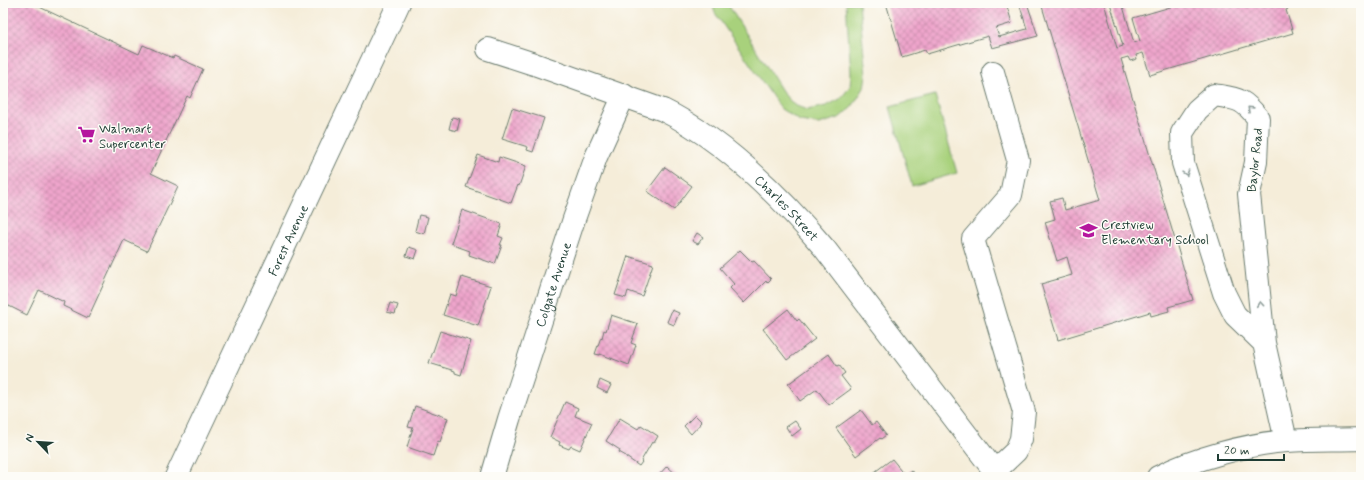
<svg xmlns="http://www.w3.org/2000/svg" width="1364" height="480" viewBox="0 0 1364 480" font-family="Mynerve,sans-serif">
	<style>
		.pitch { fill: #a8d17c; stroke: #648758 }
		.building { fill: url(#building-cross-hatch) }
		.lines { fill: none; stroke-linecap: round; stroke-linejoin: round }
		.minor-casing { stroke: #6a7b6e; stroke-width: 24 }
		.major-casing { stroke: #6a7b6e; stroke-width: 24 }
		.minor { stroke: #fff; stroke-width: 22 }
		.major { stroke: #fff; stroke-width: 22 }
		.oneway { stroke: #8f9e9a }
		.labels { text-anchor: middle; stroke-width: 3; stroke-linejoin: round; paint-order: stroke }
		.poi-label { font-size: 13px; fill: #1f3d34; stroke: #fdfcf7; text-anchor: start }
		.street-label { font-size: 13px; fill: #1f3d34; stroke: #fdfcf7 }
	</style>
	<defs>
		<pattern id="building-cross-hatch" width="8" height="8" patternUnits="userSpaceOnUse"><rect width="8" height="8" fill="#efa5cc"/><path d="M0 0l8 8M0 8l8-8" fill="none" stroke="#c188a6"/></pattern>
	</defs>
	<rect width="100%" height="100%" fill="#fdfcf7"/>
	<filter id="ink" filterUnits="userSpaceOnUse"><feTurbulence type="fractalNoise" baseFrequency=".025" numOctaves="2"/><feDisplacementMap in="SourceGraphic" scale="8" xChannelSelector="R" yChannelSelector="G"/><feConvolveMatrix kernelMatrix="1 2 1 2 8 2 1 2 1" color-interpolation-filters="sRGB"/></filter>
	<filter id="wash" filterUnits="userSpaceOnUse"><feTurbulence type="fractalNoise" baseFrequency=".012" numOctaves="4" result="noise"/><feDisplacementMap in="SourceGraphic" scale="16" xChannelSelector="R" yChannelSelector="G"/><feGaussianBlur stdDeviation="0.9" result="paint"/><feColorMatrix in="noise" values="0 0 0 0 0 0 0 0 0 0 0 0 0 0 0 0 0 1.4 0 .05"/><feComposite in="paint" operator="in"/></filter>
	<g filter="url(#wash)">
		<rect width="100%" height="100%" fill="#f5edd9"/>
		<!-- pitch -->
		<g class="pitch">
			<polygon points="712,3 727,3 784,94 794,105 807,110 826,106 840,99 850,87 851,73 846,3 859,3 866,75 864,88 852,107 839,118 819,124 800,121 781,109 715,13"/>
			<polygon points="935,95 957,173 912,186 890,107"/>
		</g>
		<g id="blocks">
			<!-- building -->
			<g class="building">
				<polygon points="7,3 31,3 139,54 143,45 173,58 174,56 203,69 190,98 187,96 151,173 178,186 147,251 124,240 88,318 63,306 64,302 39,290 27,315 3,303 3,12"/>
				<polygon points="886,3 1006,3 1012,23 996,28 999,37 1027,29 1019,3 1027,3 1038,36 992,48 988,36 927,54 925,50 902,57"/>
				<polygon points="1041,3 1104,3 1117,48 1123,46 1110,3 1122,3 1134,43 1140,41 1133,18 1184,3 1286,3 1288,9 1286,10 1293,33 1150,75 1143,53 1136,55 1137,59 1130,61 1128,57 1121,59 1193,300 1168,307 1169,311 1151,316 1150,312 1058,340 1041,284 1072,275 1067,257 1057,261 1045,222 1055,219 1050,201 1062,198 1065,210 1100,200"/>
				<polygon points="512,108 544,118 533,152 527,150 528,147 502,139"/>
				<polygon points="452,117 460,119 457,131 449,129"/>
				<polygon points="478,155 498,162 499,157 526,166 519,186 518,185 511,203 466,187"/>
				<polygon points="665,167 692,186 674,210 647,191"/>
				<polygon points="462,210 502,224 498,236 503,238 500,245 502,245 495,264 469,255 470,251 456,246 456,245 451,243"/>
				<polygon points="419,215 428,217 424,234 415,231"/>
				<polygon points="697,233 703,237 698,244 692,241"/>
				<polygon points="409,247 418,250 415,259 406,256"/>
				<polygon points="740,250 752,262 754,261 771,279 767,283 766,281 744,303 730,288 734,284 720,268"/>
				<polygon points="628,256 653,264 642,296 628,291 626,298 615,295"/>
				<polygon points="462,277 491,286 478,326 443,315 450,294 456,296"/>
				<polygon points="390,303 398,305 395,314 387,312"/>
				<polygon points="788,309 797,321 799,319 815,339 787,360 763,329"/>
				<polygon points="672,310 679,313 674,325 667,322"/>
				<polygon points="611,315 638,324 631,343 636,345 629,365 600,354 600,355 595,354 601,337 602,338 604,330 606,331"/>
				<polygon points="440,331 471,341 461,375 455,373 455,371 429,363"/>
				<polygon points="829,354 837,366 839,365 845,373 841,376 851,389 829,405 817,389 800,401 788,384"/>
				<polygon points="600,380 611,385 607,393 597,388"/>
				<polygon points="565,402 578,408 575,416 592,423 580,450 571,446 569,449 559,445 560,442 550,437"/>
				<polygon points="415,406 448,418 440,442 438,441 433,456 407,447 413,428 408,427"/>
				<polygon points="861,410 872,425 876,422 886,435 881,439 880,438 856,456 836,428"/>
				<polygon points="695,415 702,422 691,434 684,426"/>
				<polygon points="620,418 638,429 641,425 658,436 654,443 652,442 641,461 642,462 639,466 626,457 626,456 619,452 620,450 606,441"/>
				<polygon points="795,421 801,429 792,436 786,427"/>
				<polygon points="892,459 905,475 911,470 916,477 868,477"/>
				<polygon points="667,466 679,477 657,477"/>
			</g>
		</g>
	</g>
	<g filter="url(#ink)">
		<use href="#blocks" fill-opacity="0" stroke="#6a7b6e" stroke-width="1"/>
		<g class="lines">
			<defs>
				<g id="minor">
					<path id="s1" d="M488,49L534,64L663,110C725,140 781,197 825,249L999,477"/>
					<polyline points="993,72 1018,160 1011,195 973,239 1024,412 1021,439 1016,451 995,471"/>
					<path d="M1264,343L1235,315L1224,293L1183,163L1182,133L1197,110L1214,95C1238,99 1242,98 1258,118L1256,162L1249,194L1264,343L1286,441"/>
					<path id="s2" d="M492,477L509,419L574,219L596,157L624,95"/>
					<path d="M1158,477C1193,459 1247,444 1287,441C1312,439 1336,440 1361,439"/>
				</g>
				<g id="major">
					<path id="s3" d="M176,477L399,3"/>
				</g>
			</defs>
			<!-- minor casing -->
			<use href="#minor" class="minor-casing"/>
			<!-- major casing -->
			<use href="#major" class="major-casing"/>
			<!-- minor -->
			<use href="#minor" class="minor"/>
			<!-- major -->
			<use href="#major" class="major"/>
		</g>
		<!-- one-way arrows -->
		<defs><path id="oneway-chevron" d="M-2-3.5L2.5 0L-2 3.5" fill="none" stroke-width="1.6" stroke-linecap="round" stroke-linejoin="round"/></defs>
		<g class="oneway">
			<use href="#oneway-chevron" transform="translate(1250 109) rotate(-136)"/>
			<use href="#oneway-chevron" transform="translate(1186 173) rotate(72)"/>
			<use href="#oneway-chevron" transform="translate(1260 304) rotate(-95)"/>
		</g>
	</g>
	<!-- icons -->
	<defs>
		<symbol id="supermarket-bare" viewBox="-9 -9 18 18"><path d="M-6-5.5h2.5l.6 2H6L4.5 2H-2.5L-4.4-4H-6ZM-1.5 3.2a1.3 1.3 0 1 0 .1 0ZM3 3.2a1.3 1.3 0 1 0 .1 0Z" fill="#b5179e" stroke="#fdfcf7" stroke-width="2.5" paint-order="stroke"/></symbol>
		<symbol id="school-bare" viewBox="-9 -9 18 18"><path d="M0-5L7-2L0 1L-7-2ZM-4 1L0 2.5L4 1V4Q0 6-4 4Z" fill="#b5179e" stroke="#fdfcf7" stroke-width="2.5" paint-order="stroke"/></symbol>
	</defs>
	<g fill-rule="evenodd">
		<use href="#supermarket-bare" x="74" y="122" width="25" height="25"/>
		<use href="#school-bare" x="1076" y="218" width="25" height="25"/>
	</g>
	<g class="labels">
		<!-- poi labels -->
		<g class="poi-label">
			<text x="99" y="133">Walmart<tspan x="99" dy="15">Supercenter</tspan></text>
			<text x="1101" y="229">Crestview<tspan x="1101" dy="15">Elementary School</tspan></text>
		</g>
		<!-- street labels -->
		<g class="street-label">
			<text transform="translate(1254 160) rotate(-84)" y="5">Baylor Road</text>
			<text dy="5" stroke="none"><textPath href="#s1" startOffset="344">Charles Street</textPath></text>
			<text dy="5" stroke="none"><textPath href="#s3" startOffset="262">Forest Avenue</textPath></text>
			<text dy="5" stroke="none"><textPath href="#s2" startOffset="202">Colgate Avenue</textPath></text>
		</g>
	</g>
	<!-- margin -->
	<rect width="1364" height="480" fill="none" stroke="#fdfcf7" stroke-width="16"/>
	<!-- north arrow -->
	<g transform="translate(38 442) rotate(295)" stroke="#fdfcf7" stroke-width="3" paint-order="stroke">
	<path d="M0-3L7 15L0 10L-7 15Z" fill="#1f3d34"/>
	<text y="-6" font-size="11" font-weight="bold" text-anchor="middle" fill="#1f3d34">N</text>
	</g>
	<!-- scale -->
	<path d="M1218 454v6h66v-6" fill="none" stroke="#1f3d34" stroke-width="2"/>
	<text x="1224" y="454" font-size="12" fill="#1f3d34" stroke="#fdfcf7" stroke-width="3" paint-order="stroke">20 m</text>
</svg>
